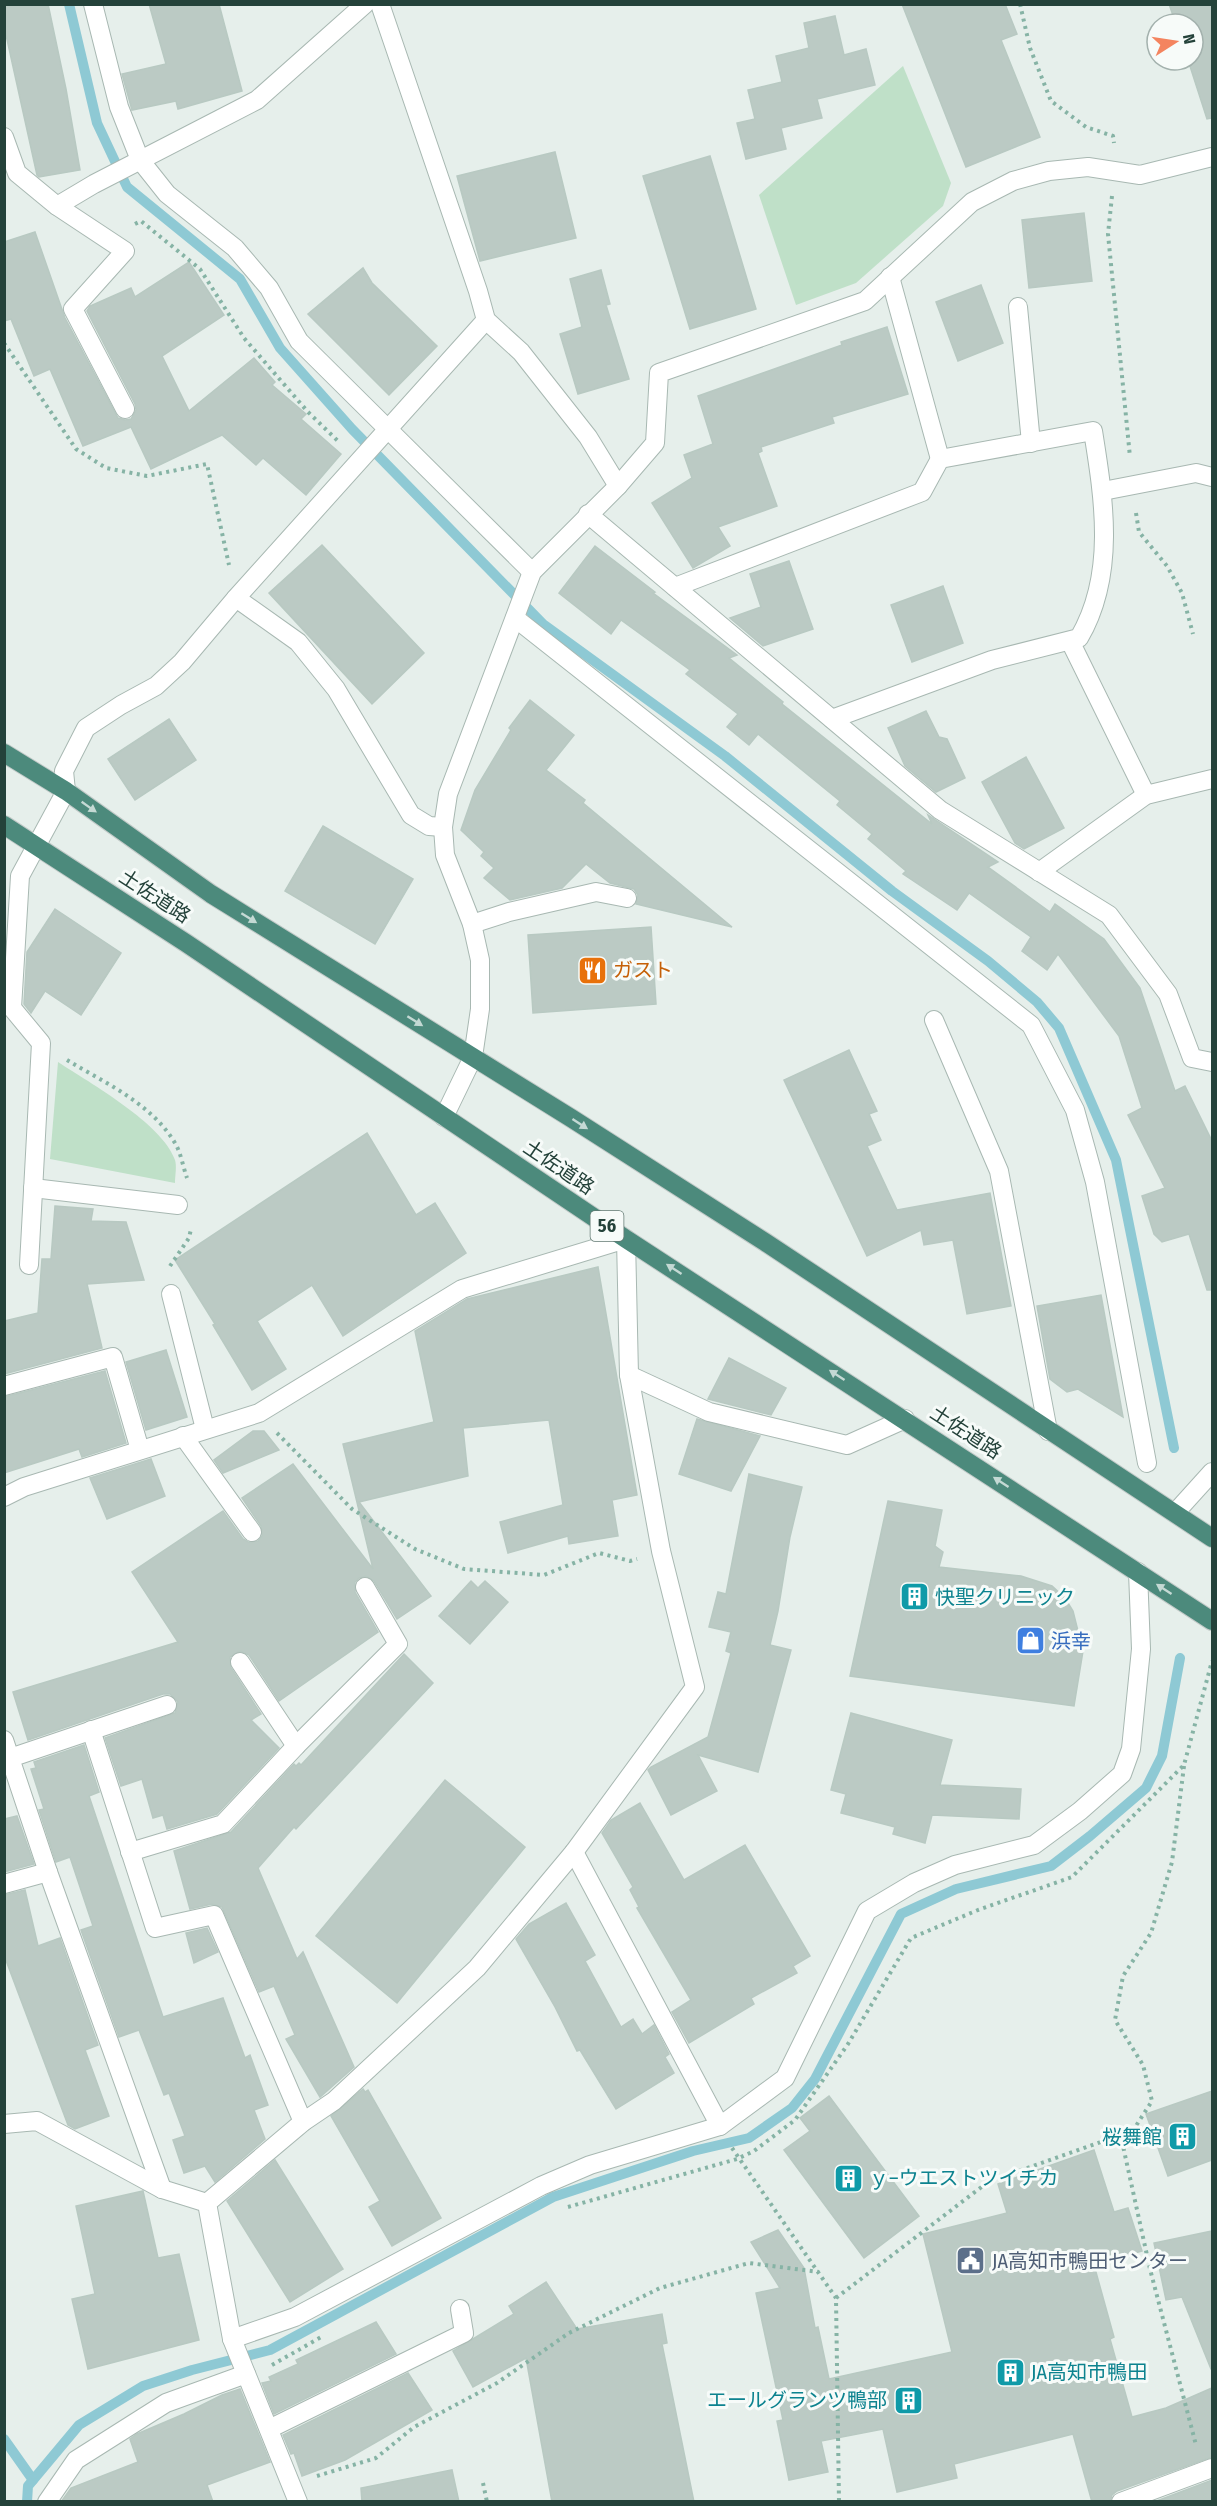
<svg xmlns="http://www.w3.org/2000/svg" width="1217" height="2506" viewBox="0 0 1217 2506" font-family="'Fira Sans Condensed','Noto Sans JP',sans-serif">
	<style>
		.green { fill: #bfe0c8 }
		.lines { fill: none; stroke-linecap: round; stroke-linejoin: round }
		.stream { stroke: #8ec9d4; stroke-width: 10 }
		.building { fill: #bbcac4; stroke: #b8c9c2; stroke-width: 1.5 }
		.service-casing { stroke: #a8b8b2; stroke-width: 20 }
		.minor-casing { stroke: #a8b8b2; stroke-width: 20 }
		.trunk-casing { stroke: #c2cac8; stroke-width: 20 }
		.path { stroke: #86b3a5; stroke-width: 4; stroke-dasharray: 3 4.5; stroke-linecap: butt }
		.service { stroke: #fff; stroke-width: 18 }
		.minor { stroke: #fff; stroke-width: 18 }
		.trunk { stroke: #4c8a7c; stroke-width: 18 }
		.oneway { fill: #c4d9d4 }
		.labels { text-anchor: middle; stroke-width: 6; stroke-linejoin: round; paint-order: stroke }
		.shield { fill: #f7fbf9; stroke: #637a73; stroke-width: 1.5 }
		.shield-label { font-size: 18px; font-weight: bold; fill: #24423a }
		.street-label { font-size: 20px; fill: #24423a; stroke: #f7fbf9 }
		.food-label { font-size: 20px; fill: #c56008; stroke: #f7fbf9; text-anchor: start }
		.culture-label { font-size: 20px; fill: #0d838f; stroke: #f7fbf9; text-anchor: start }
		.shop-label { font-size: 20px; fill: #366cbe; stroke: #f7fbf9; text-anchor: start }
		.service-label { font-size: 20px; fill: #4e5e75; stroke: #f7fbf9; text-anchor: start }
	</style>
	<rect width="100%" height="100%" fill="#e6efeb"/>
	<!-- green -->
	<g class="green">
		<polygon points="903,66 951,183 943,206 856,283 796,305 759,195"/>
		<path d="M58,1062C90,1083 163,1124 175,1160C177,1166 175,1176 175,1183L50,1159Z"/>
	</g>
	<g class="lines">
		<!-- stream -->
		<g class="stream">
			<polyline points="69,4 97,123 127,187 240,279 280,348 352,429 543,624 725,756 892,891 988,961 1037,1002 1059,1028 1116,1160 1174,1448"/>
			<polyline points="4,2439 33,2480"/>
			<polyline points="27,2502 28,2486 79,2425 143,2386 192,2370 270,2350 553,2197 693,2151 749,2138 792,2108 815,2079 901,1914 956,1889 1051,1866 1090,1836 1146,1788 1162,1756 1180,1658"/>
		</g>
	</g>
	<!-- building -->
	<g class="building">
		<polygon points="4,4 48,4 66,89 80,170 39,177 37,175 4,26"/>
		<polygon points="149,4 219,4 242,91 178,109 176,101 132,110 122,74 166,64"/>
		<polygon points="902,4 1005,4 1017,34 1001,40 1040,137 966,167"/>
		<polygon points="1169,4 1212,4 1212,118 1207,119 1188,60 1193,60 1193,24 1176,24"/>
		<polygon points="835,16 844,55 866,49 875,85 817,99 822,118 781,128 786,149 746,159 737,123 755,119 748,90 782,82 776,56 809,48 804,23"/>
		<polygon points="555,152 576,238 480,261 457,176"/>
		<polygon points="710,156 756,309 690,329 643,176"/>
		<polygon points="1084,213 1092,281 1029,288 1022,220"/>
		<polygon points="35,232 65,318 118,418 125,420 131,419 136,410 135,404 87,311 90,306 131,288 135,297 189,262 224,315 162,356 189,411 254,358 275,382 272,385 306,414 301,419 341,454 306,495 263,458 256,465 222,435 151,469 131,427 83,446 50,369 34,376 11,319 4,321 4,242"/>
		<polygon points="363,268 372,283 437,346 389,395 308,314"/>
		<polygon points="601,270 610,304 606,305 629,379 578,394 560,334 582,327 570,279"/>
		<polygon points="981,285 1003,343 958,361 936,302"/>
		<polygon points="887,327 908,394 832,417 834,423 761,447 762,451 758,453 777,506 718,527 730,546 693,568 652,503 692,478 684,455 713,444 698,396 842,345 841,342"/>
		<polygon points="322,545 424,653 372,704 269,593"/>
		<polygon points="595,546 655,592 653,593 737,655 729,658 783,702 782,704 932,824 928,815 998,862 988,867 1050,912 1055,904 1104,939 1140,988 1175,1091 1185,1086 1212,1141 1212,1290 1207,1290 1189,1234 1162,1242 1154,1234 1142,1196 1165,1188 1128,1115 1142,1108 1119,1036 1058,954 1047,970 1022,951 1031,937 969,893 957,910 903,874 906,871 868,839 872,834 837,805 840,801 758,734 749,745 727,727 738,714 686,674 690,670 621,620 611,634 559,593"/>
		<polygon points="789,561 813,629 763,646 730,618 761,607 750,574"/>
		<polygon points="943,586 963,643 912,662 891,605"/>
		<polygon points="530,700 574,735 546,770 585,800 583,803 732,927 636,904 638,895 634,889 610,883 586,864 562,888 510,900 484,878 494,868 481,856 484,852 461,830 475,790 511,730 509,728"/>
		<polygon points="926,711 939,737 947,739 965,778 936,792 905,766 888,728"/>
		<polygon points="169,719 196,760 135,800 108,759"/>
		<polygon points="1026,757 1064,828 1024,849 1015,843 982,782"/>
		<polygon points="323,826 413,879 375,944 285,891"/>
		<polygon points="55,909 121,953 81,1015 45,991 31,1013 24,1004 27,952"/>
		<polygon points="651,927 656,1004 533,1013 528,935"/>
		<polygon points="849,1050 877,1111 869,1114 881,1140 867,1146 897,1210 990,1193 1011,1306 967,1314 953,1240 924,1245 921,1230 867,1256 784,1080"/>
		<polygon points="367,1133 416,1215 435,1203 466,1253 343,1336 312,1285 257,1321 286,1369 252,1390 213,1325 215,1324 175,1260"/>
		<polygon points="55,1206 93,1209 91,1221 126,1222 144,1280 87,1284 102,1348 4,1374 4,1321 38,1313 42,1259 51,1259"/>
		<polygon points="598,1267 637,1495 612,1500 618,1536 569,1544 568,1536 508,1553 500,1522 563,1505 549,1420 463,1428 468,1476 359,1502 431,1596 397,1619 374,1581 366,1576 359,1578 355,1582 355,1592 378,1632 279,1701 249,1655 240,1651 230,1657 231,1668 261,1714 251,1720 279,1748 217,1814 167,1829 163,1815 153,1818 142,1779 121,1786 105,1738 175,1713 178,1702 170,1694 163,1694 28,1740 13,1692 178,1642 132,1572 223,1511 243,1539 248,1542 258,1541 262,1536 261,1526 242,1498 293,1464 373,1569 343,1444 434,1422 415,1331 467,1299"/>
		<polygon points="1101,1295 1123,1417 1078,1389 1067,1392 1050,1379 1037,1306"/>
		<polygon points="166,1350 187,1417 146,1430 126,1362"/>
		<polygon points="729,1358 786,1388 771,1415 708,1399"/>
		<polygon points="105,1371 126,1443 82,1457 79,1449 4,1473 4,1397"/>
		<polygon points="697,1419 760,1436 731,1491 679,1474"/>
		<polygon points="253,1431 264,1431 279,1450 223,1473 214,1460"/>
		<polygon points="151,1459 165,1496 107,1519 90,1478"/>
		<polygon points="749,1474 802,1487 790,1537 778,1611 770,1645 791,1650 758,1772 698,1755 717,1791 671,1815 648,1770 651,1767 708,1737 731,1653 726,1651 731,1632 709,1627 718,1592 726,1594"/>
		<polygon points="888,1501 942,1510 935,1546 943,1552 939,1567 1021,1576 1052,1586 1065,1598 1073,1611 1083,1651 1074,1706 850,1676"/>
		<polygon points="471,1581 478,1588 485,1581 508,1602 470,1644 439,1616"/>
		<polygon points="404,1654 433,1683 296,1829 294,1827 258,1868 297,1959 303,1952 354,2067 320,2097 286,2039 295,2035 274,1986 259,1992 222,1907 212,1904 190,1909 174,1851 231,1832 294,1764 296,1766 299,1763 301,1765"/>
		<polygon points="851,1713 952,1740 940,1785 1021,1789 1019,1819 932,1815 925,1843 893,1834 895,1827 841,1813 846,1794 831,1790"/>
		<polygon points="84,1745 99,1792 89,1796 163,2017 223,1998 245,2058 250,2055 268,2105 254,2110 265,2139 215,2182 205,2166 184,2173 173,2140 185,2136 169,2093 164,2095 139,2030 119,2037 81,1930 93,1926 70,1857 56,1862 39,1810 44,1809 31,1769 36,1768 34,1762"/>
		<polygon points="445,1780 525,1847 397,2003 316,1936"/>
		<polygon points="640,1803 684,1880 745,1845 810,1956 793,1966 797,1973 751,1998 754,2004 689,2043 672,2012 691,2000 637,1908 639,1907 630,1890 633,1887 602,1833 611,1820"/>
		<polygon points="17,1816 34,1864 4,1872 4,1819"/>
		<polygon points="25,1890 38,1946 60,1938 98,2045 85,2050 109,2116 75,2129 68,2125 4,1955 4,1895"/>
		<polygon points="566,1903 595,1955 585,1961 621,2027 633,2019 642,2034 654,2025 669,2054 665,2057 674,2073 616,2109 580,2050 577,2051 555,2007 516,1939 529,1924"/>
		<polygon points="207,1928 218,1952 194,1963 186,1933"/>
		<polygon points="363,2089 365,2092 368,2090 441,2218 392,2246 369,2207 380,2201 331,2116"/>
		<polygon points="1212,2091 1212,2160 1168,2176 1146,2114"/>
		<polygon points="829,2096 919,2216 864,2258 784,2150 810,2131 800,2118"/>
		<polygon points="1094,2150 1114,2212 1128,2208 1142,2251 1094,2265 1114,2337 1110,2339 1132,2417 1166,2408 1212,2388 1212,2457 1117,2491 1112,2495 1110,2502 1092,2502 1073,2434 954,2464 957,2478 897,2492 883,2429 821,2441 828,2472 789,2480 777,2421 783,2420 756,2293 780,2288 751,2242 778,2230 804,2268 815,2328 818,2327 829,2379 952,2352 923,2234 1007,2213 998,2184"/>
		<polygon points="275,2160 343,2269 290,2302 227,2201"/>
		<polygon points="143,2191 158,2258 179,2254 199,2340 88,2369 72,2299 95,2294 76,2206"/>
		<polygon points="1212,2231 1212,2369 1211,2369 1182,2297 1166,2300 1154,2243"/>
		<polygon points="546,2282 577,2329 662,2314 667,2343 662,2344 694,2502 552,2502 526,2358 473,2387 453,2351 514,2314 509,2306"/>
		<polygon points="376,2322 396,2354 274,2414 262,2383 271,2381 269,2377 298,2364 296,2360"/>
		<polygon points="408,2373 432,2410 345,2460 302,2476 294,2453 291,2454 283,2435"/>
		<polygon points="240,2389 270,2462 207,2485 213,2502 61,2502 71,2488 138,2462 130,2439 137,2434 184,2414 222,2395"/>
		<polygon points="452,2470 459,2502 362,2502 361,2488"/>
		<polygon points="1212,2480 1212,2502 1154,2502"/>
	</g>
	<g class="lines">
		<defs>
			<g id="service">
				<polyline points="1103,491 1196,473 1212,477"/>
				<polyline points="236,598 298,642 336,689 411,815 429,826 443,827"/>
				<polyline points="33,1188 178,1205"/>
			</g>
			<g id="minor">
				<polyline points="93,4 119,107 140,160 167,194 235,248 269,288 299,341 532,572"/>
				<polyline points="380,4 478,291 486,320 521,352 588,437 618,486"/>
				<polyline points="4,137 17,173 57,206 125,251 73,309 125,409"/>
				<polyline points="57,206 94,184 257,100 365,4"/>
				<polyline points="890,277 940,459"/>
				<polyline points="1018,307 1031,443"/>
				<polyline points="588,514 940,810 1109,915 1168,994 1192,1058 1212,1062"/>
				<path d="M675,587L922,492L940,459L1093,431C1104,500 1116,575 1079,638L992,660L832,719"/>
				<polyline points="515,618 1031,1025 1075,1110 1095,1182 1147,1463"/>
				<polyline points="1070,641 1146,795"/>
				<polyline points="1039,872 1146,795 1212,779"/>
				<polyline points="472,924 509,912 596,892 627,898"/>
				<polyline points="934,1020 999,1171 1048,1431"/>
				<polyline points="444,1117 473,1057 480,1009 480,960 472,924 445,855 443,827 448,794 532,572 618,486 655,443 659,373 865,301 972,202 1013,181 1049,171 1088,167 1140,175 1212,157"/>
				<polyline points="29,1265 41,1043 12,1008 20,876 66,791 64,771 86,728 121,705 156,686 182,662 236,598 486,320"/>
				<polyline points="171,1294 205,1429"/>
				<polyline points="629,1375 709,1412 847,1445 905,1419"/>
				<polyline points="4,1386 113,1357 140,1450"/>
				<polyline points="183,1436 252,1532"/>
				<polyline points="4,1497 24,1487 259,1413 462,1289 626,1239 629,1375 661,1551 695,1687 574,1852 477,1968 334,2101 303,2122 207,2203 232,2339 298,2502"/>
				<polyline points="1175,1513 1212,1472"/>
				<polyline points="240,1662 296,1746"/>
				<polyline points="91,1730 155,1928 214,1915 303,2122"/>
				<polyline points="4,1740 10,1758 4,1759"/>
				<polyline points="130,1852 223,1824 296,1746 398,1644 365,1587"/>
				<polyline points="574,1852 720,2126"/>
				<polyline points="4,1884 48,1872"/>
				<polyline points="4,2124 37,2121 162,2189 207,2203"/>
				<polyline points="162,2189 48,1872 10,1758 167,1705"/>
				<polyline points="232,2339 295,2317 541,2186 590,2165 720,2126 785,2078 867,1911 914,1883 955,1865 1034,1845 1080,1811 1122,1774 1131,1749 1141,1649 1138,1572"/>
				<polyline points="269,2429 464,2333 460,2309"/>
				<polyline points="47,2502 76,2460 166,2403 246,2374"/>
				<polyline points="1121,2502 1212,2468"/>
			</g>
			<g id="trunk">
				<polyline points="4,753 66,791 211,894 571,1118 765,1242 1212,1538"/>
				<polyline points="4,825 186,943 626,1239 1212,1621"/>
			</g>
		</defs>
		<!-- service casing -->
		<use href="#service" class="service-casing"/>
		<!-- minor casing -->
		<use href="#minor" class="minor-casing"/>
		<!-- trunk casing -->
		<use href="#trunk" class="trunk-casing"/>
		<!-- path -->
		<g class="path">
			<polyline points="1020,4 1030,48 1051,101 1086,127 1113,136 1114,143"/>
			<polyline points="1112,196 1108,234 1130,457"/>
			<polyline points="135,224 141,221 200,269 244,338 308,412 340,443"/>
			<polyline points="4,343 76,449 106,468 147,476 207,464 229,565"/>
			<polyline points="1136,513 1139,532 1167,566 1182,593 1193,634"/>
			<path d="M67,1060C105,1083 151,1103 175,1143C181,1153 183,1167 187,1178"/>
			<polyline points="170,1266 189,1238 191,1229"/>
			<polyline points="277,1433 352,1509 415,1549 464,1569 544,1575 599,1553 630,1561 637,1559"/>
			<polyline points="1184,1766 1172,1862 1151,1933 1123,1976 1115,2020 1143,2065 1152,2101 1123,2146 1150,2269 1196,2445"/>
			<polyline points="732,2148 836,2298 839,2502"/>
			<polyline points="568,2207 737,2159 754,2151 795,2120 848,2044 911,1938 978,1910 1072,1877 1184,1765 1212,1661"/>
			<polyline points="836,2298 988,2182 1132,2131"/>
			<polyline points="272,2365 323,2336"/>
			<polyline points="317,2476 376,2458 414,2427 497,2383 569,2333 660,2288 749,2263 819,2272"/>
			<polyline points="483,2483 487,2502"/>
		</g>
		<!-- service -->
		<use href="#service" class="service"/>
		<!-- minor -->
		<use href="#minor" class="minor"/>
		<!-- trunk -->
		<use href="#trunk" class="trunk"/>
	</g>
	<!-- one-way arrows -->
	<defs><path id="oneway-solid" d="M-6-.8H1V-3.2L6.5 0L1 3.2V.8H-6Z" transform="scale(1.5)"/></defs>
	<g class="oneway">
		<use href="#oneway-solid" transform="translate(89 807) rotate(35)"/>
		<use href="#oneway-solid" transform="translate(249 918) rotate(32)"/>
		<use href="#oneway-solid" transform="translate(415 1021) rotate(32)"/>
		<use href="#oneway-solid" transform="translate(580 1124) rotate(33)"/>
		<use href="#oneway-solid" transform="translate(674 1269) rotate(-147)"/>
		<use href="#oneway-solid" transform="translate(837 1375) rotate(-147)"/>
		<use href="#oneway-solid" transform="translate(1001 1482) rotate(-147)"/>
		<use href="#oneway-solid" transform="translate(1164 1589) rotate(-147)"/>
	</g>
	<!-- icons -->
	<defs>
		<symbol id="restaurant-square" viewBox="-11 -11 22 22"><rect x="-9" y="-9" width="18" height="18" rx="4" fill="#e8710a" stroke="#f7fbf9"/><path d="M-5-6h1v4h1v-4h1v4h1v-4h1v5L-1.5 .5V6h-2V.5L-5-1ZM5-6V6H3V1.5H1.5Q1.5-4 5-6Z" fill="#fff"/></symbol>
		<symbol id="building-square" viewBox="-11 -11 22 22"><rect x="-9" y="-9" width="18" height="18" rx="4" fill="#0f9aa8" stroke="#f7fbf9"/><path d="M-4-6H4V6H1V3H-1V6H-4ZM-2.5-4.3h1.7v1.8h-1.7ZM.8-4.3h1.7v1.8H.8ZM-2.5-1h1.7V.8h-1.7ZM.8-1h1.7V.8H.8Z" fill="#fff"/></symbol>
		<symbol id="shop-square" viewBox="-11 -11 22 22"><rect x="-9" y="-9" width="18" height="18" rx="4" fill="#3f7fe0" stroke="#f7fbf9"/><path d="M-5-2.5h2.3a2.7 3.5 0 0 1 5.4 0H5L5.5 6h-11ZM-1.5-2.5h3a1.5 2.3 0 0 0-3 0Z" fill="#fff"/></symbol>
		<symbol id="civic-square" viewBox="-11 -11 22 22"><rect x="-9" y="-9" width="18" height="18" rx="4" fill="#5c6f8a" stroke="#f7fbf9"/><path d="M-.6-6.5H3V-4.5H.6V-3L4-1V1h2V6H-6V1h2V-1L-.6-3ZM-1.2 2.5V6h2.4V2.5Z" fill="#fff"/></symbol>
	</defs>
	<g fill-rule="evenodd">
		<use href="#restaurant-square" x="576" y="954" width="33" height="33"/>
		<use href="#building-square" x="898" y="1580" width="33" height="33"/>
		<use href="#shop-square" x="1014" y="1624" width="33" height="33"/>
		<use href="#building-square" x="1166" y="2120" width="33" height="33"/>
		<use href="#building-square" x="832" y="2162" width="33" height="33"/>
		<use href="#civic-square" x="954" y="2244" width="33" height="33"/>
		<use href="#building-square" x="994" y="2356" width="33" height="33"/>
		<use href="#building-square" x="892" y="2384" width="33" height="33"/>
	</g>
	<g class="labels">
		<!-- shield labels -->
		<rect class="shield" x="590.5" y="1211" width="33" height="30" rx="4.5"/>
		<g class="shield-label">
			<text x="607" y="1232">56</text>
		</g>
		<!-- street labels -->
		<g class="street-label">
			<text transform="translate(155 896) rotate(33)" y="7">土佐道路</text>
			<text transform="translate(559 1167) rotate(34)" y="7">土佐道路</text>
			<text transform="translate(966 1432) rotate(33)" y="7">土佐道路</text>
		</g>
		<!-- food labels -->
		<g class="food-label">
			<text x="613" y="977">ガスト</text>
		</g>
		<!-- culture labels -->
		<g class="culture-label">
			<text x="935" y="1604">快聖クリニック</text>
			<text x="1162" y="2144" text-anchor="end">桜舞館</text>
			<text x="869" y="2185">ｙ―ウエストツイチカ</text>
			<text x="1031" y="2379">JA高知市鴨田</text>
			<text x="887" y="2407" text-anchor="end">エールグランツ鴨部</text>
		</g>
		<!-- shop labels -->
		<g class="shop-label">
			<text x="1051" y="1648">浜幸</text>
		</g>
		<!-- service labels -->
		<g class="service-label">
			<text x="992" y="2268">JA高知市鴨田センター</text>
		</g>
	</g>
	<!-- border -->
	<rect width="1217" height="2506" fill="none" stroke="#24423a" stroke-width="12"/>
	<!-- north arrow -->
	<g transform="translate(1175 42) rotate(78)"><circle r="28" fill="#f7fbf9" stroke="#a3b1ad" stroke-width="1.5"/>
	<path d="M0-4.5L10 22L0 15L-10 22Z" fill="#f4845f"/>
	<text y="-9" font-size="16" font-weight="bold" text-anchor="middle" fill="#24423a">N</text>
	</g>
</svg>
